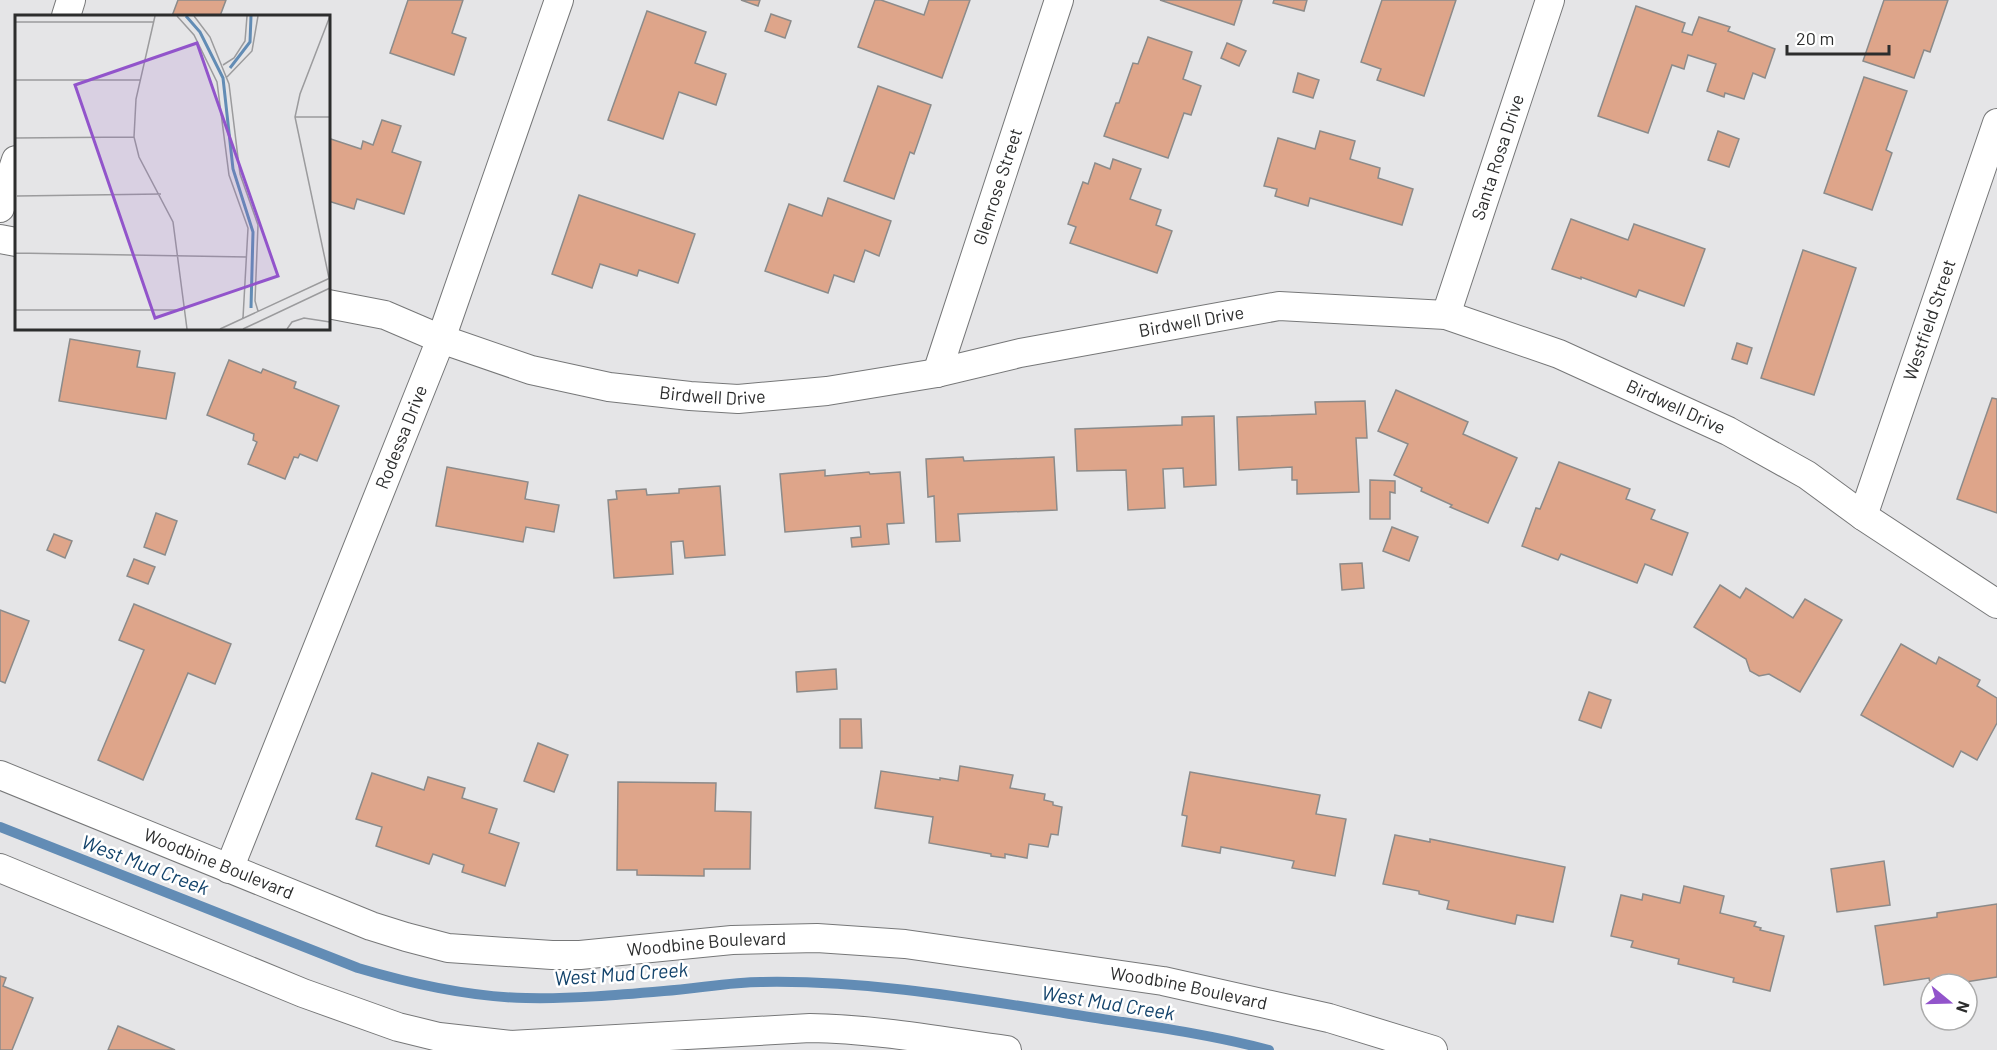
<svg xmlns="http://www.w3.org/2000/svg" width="1997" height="1050" viewBox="0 0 1997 1050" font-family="Barlow,sans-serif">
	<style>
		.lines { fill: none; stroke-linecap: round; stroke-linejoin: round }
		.stream { stroke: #628cb5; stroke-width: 10 }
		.building { fill: #dea58a; stroke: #8c8b8a; stroke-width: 1.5 }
		.street-casing { stroke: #767778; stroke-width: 30 }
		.street { stroke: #fff; stroke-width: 28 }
		.labels { text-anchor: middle; stroke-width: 5; stroke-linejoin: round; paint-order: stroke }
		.street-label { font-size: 18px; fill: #2c2d2d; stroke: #fff }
		.water-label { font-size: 20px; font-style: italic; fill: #13436b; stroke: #fff }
		.inset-river { fill: none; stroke: #628cb5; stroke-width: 3 }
		.inset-road { fill: none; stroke: #9b9b9d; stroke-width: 1.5 }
		.view { fill: #9254cb; fill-opacity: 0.15; stroke: #9254cb; stroke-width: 3 }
		.inset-edge { fill: none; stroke: #2c2d2d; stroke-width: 3 }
	</style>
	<rect width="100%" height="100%" fill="#e5e5e7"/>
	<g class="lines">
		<!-- stream -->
		<path class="stream" d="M0,827L358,968C412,984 469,997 526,998C572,999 618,995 664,991C696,989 729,982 761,982C863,980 963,997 1064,1013C1132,1024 1202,1032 1269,1050"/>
	</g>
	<!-- building -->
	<g class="building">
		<polygon points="178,0 226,0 220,16 172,16"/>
		<polygon points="408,0 463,0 452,33 466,38 454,75 390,53"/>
		<polygon points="741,0 760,0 758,6"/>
		<polygon points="875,0 881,0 924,15 929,0 970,0 942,78 858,47"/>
		<polygon points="1160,0 1242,0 1234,25"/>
		<polygon points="1274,0 1307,0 1304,11 1273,3"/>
		<polygon points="1382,0 1456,0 1424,96 1377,80 1381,69 1361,62"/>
		<polygon points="1884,0 1948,0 1930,52 1924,50 1914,78 1863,61"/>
		<polygon points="1636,6 1685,23 1682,32 1692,35 1699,17 1730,27 1728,31 1775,49 1765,78 1753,73 1744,99 1725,93 1724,97 1707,91 1716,64 1688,55 1684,69 1672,65 1648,133 1598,116"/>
		<polygon points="647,11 706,32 695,63 726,74 716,105 679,92 663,139 608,120"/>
		<polygon points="771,14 791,21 785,38 765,31"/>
		<polygon points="1148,37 1192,52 1183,79 1201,86 1191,115 1184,113 1168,158 1104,136 1116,103 1119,103 1133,63 1138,64"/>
		<polygon points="1227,43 1246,51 1239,66 1221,58"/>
		<polygon points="1298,73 1319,80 1313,98 1293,92"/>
		<polygon points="1864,77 1907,91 1886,150 1892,153 1872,210 1824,193"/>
		<polygon points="878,86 931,105 914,154 910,152 894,199 844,181"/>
		<polygon points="382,120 401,126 392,152 421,162 404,214 357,199 354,209 328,201 328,138 361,149 363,141 373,145"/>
		<polygon points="1320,131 1355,141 1350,159 1380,168 1378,178 1413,189 1402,225 1310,198 1308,206 1275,196 1277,189 1264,186 1278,138 1315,149"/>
		<polygon points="1718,131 1739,139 1729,167 1708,160"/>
		<polygon points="1113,159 1141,169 1130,199 1161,210 1156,225 1172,231 1157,273 1070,243 1076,227 1068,224 1083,182 1088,184 1095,163 1110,169"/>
		<polygon points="579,195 695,234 678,283 639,270 637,276 600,264 592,288 552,274"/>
		<polygon points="828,198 891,221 879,256 865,250 854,282 834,275 828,293 765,271 789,204 822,216"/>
		<polygon points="1571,219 1628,240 1634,224 1705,249 1684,306 1639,290 1636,297 1581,277 1581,279 1552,269"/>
		<polygon points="1803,250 1856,268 1814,395 1761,378"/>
		<polygon points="70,339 140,351 137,367 175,373 166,419 59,401"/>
		<polygon points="1737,343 1752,348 1747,364 1732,359"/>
		<polygon points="229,360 261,373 263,369 296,382 294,388 339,406 317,461 300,454 298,458 294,457 285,479 248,464 257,442 253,440 254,434 207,415"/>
		<polygon points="1396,390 1468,422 1463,434 1517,458 1488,523 1450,507 1452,505 1421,491 1422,488 1394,475 1408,444 1378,431"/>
		<polygon points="1992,398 1997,399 1997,513 1957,499"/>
		<polygon points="1365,401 1367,438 1356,438 1359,492 1297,494 1297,480 1292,480 1292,467 1239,470 1237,417 1316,414 1315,402"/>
		<polygon points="1214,416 1216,485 1184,487 1183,468 1163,469 1165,508 1128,510 1126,470 1077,471 1075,429 1182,425 1182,417"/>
		<polygon points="963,457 964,461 1054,457 1057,510 958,514 960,541 936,542 934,496 928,497 926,459"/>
		<polygon points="1559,462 1630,489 1626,499 1655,510 1651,519 1688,533 1672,575 1645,564 1637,583 1561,554 1558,560 1522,546 1536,508 1540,509"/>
		<polygon points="447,467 528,482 525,499 559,505 554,532 526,527 523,542 436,526"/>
		<polygon points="825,470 825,476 869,472 870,474 900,472 904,523 887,524 889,544 852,547 851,538 861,537 860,526 785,532 780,474"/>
		<polygon points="1370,480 1395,481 1395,493 1390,492 1390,519 1370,519"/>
		<polygon points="720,486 725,555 685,558 683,541 671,542 673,574 614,578 608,500 617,499 616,491 646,489 647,495 679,493 679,489"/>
		<polygon points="156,513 177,521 165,555 144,547"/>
		<polygon points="1392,527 1418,537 1409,561 1383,551"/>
		<polygon points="54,534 72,541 65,558 47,550"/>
		<polygon points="134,559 155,567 148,584 127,576"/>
		<polygon points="1362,563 1364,588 1342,590 1340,564"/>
		<polygon points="1720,585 1740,598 1746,588 1793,618 1805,599 1842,620 1800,692 1769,674 1759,676 1750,671 1746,659 1694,627"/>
		<polygon points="134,604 231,644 215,684 188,673 143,780 98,760 144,650 119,640"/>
		<polygon points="0,610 29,621 5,683 0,681"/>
		<polygon points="1901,644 1936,664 1939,657 1980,680 1977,686 1997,698 1997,723 1977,760 1961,751 1953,767 1861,715"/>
		<polygon points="836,669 837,689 797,692 796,672"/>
		<polygon points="1589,692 1611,700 1601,728 1579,720"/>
		<polygon points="840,719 861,719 862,748 840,748"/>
		<polygon points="538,743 568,755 554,792 524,781"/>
		<polygon points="960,766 1013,775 1010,788 1045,794 1044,800 1053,802 1053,805 1062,807 1058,835 1051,834 1048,847 1029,844 1027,858 1005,854 1005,858 991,856 991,854 929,843 933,817 875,808 881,771 940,780 940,778 958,781"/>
		<polygon points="1190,772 1320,795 1316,814 1346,819 1335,876 1292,868 1294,861 1221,847 1220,853 1182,846 1187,816 1182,815"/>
		<polygon points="372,773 424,790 428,777 465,788 462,798 497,809 489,833 519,843 505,886 462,872 464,865 433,854 429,864 376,846 382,827 356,819"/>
		<polygon points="618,782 716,783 715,811 751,812 750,869 704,869 704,876 637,875 637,870 617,870"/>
		<polygon points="1395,835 1430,842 1430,839 1565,867 1553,922 1517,915 1515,924 1447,909 1449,901 1419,894 1419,891 1383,884"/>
		<polygon points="1884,861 1890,905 1837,912 1831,869"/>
		<polygon points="1684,886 1724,896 1720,913 1756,922 1754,926 1761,928 1760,930 1784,936 1770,991 1733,982 1734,978 1678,964 1679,959 1631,947 1633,941 1611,936 1621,895 1642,900 1643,894 1680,903"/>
		<polygon points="1997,904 1997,977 1953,984 1931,984 1931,987 1929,978 1884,985 1875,926 1937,917 1937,913"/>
		<polygon points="0,976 6,978 3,986 33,998 12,1050 0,1050"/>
		<polygon points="118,1026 175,1050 108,1050"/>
	</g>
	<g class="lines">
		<defs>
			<g id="street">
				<polyline points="66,16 71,0"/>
				<polyline points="0,208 16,160"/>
				<polyline points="0,239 16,242"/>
				<path id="s1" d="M328,304L385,315L441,339L531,370L609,387L690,396L738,399L827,391L937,373L1020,353L1279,306L1446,315L1559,354L1728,431L1807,475L1863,516L1997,604"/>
				<path id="s2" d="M1446,315L1550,0"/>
				<path id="s3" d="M937,373L1059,0"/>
				<path id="s4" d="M1863,516L1997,123"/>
				<path id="s5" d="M0,775L371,926L406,937L448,948L552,955H580L732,940L817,938L905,944L1163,981L1329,1018L1433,1050"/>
				<path d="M0,868L303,993L398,1027L439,1037L511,1045L810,1028C876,1029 941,1041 1007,1050"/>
				<path id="s6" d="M229,869L441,339L559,0"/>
			</g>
		</defs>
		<!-- street casing -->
		<use href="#street" class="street-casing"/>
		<!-- street -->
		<use href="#street" class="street"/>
	</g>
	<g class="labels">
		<!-- street labels -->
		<g class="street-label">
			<text dy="6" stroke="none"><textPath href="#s2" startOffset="166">Santa Rosa Drive</textPath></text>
			<text dy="6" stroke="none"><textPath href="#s3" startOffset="196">Glenrose Street</textPath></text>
			<text dy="6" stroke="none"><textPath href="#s4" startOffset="207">Westfield Street</textPath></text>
			<text dy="6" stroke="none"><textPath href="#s1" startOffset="884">Birdwell Drive</textPath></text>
			<text dy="6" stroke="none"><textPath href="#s1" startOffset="398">Birdwell Drive</textPath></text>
			<text dy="6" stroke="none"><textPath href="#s1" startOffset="1388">Birdwell Drive</textPath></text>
			<text dy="6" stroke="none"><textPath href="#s6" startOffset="465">Rodessa Drive</textPath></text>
			<text dy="6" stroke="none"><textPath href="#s5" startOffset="236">Woodbine Boulevard</textPath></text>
			<text dy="6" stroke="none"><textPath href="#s5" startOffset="740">Woodbine Boulevard</textPath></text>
			<text dy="6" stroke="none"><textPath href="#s5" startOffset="1226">Woodbine Boulevard</textPath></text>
		</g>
		<!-- water labels -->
		<g class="water-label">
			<text transform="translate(145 865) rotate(21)" y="7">West Mud Creek</text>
			<text transform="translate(621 974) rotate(-4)" y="7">West Mud Creek</text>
			<text transform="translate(1108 1003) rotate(9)" y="7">West Mud Creek</text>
		</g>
	</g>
	<!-- overview -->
	<g transform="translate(15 15)">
		<rect width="315" height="315" fill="#e5e5e7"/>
		<path class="inset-river" d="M171,1L185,17L208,63L218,154L238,217L236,293M215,53L235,27L236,1"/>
		<path class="inset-road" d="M140,1L121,84L119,122L124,142L158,207L172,314M162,1L179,20L202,67L214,160L233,213L228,303M179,1L195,22L214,69L225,159L243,210L240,286L243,296M0,7H139M208,50L219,43L230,26L232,1M212,62L237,36L243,1M0,65H125M280,102H315M0,123L119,122M0,163V300M2,181L146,179M0,238L232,242M314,263L280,102L285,79L315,1M0,295H168M205,314L315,263M228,314L315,273M272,314L277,307L289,303L315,307"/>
		<path class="view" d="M182,28L263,261L140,303L60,70Z"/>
		<rect width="315" height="315" class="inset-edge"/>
	</g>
	<!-- north arrow -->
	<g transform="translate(1949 1002) rotate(109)"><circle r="28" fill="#ffffff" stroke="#ababab" stroke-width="1.5"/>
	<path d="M0-4.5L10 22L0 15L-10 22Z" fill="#9254cb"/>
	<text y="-9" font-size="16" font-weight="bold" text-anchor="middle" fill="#2c2d2d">N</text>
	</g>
	<!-- scale -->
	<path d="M1787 45v9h102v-9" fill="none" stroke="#2c2d2d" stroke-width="3"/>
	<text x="1796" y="45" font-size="18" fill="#2c2d2d" stroke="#ffffff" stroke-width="4.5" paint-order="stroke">20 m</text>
</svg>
